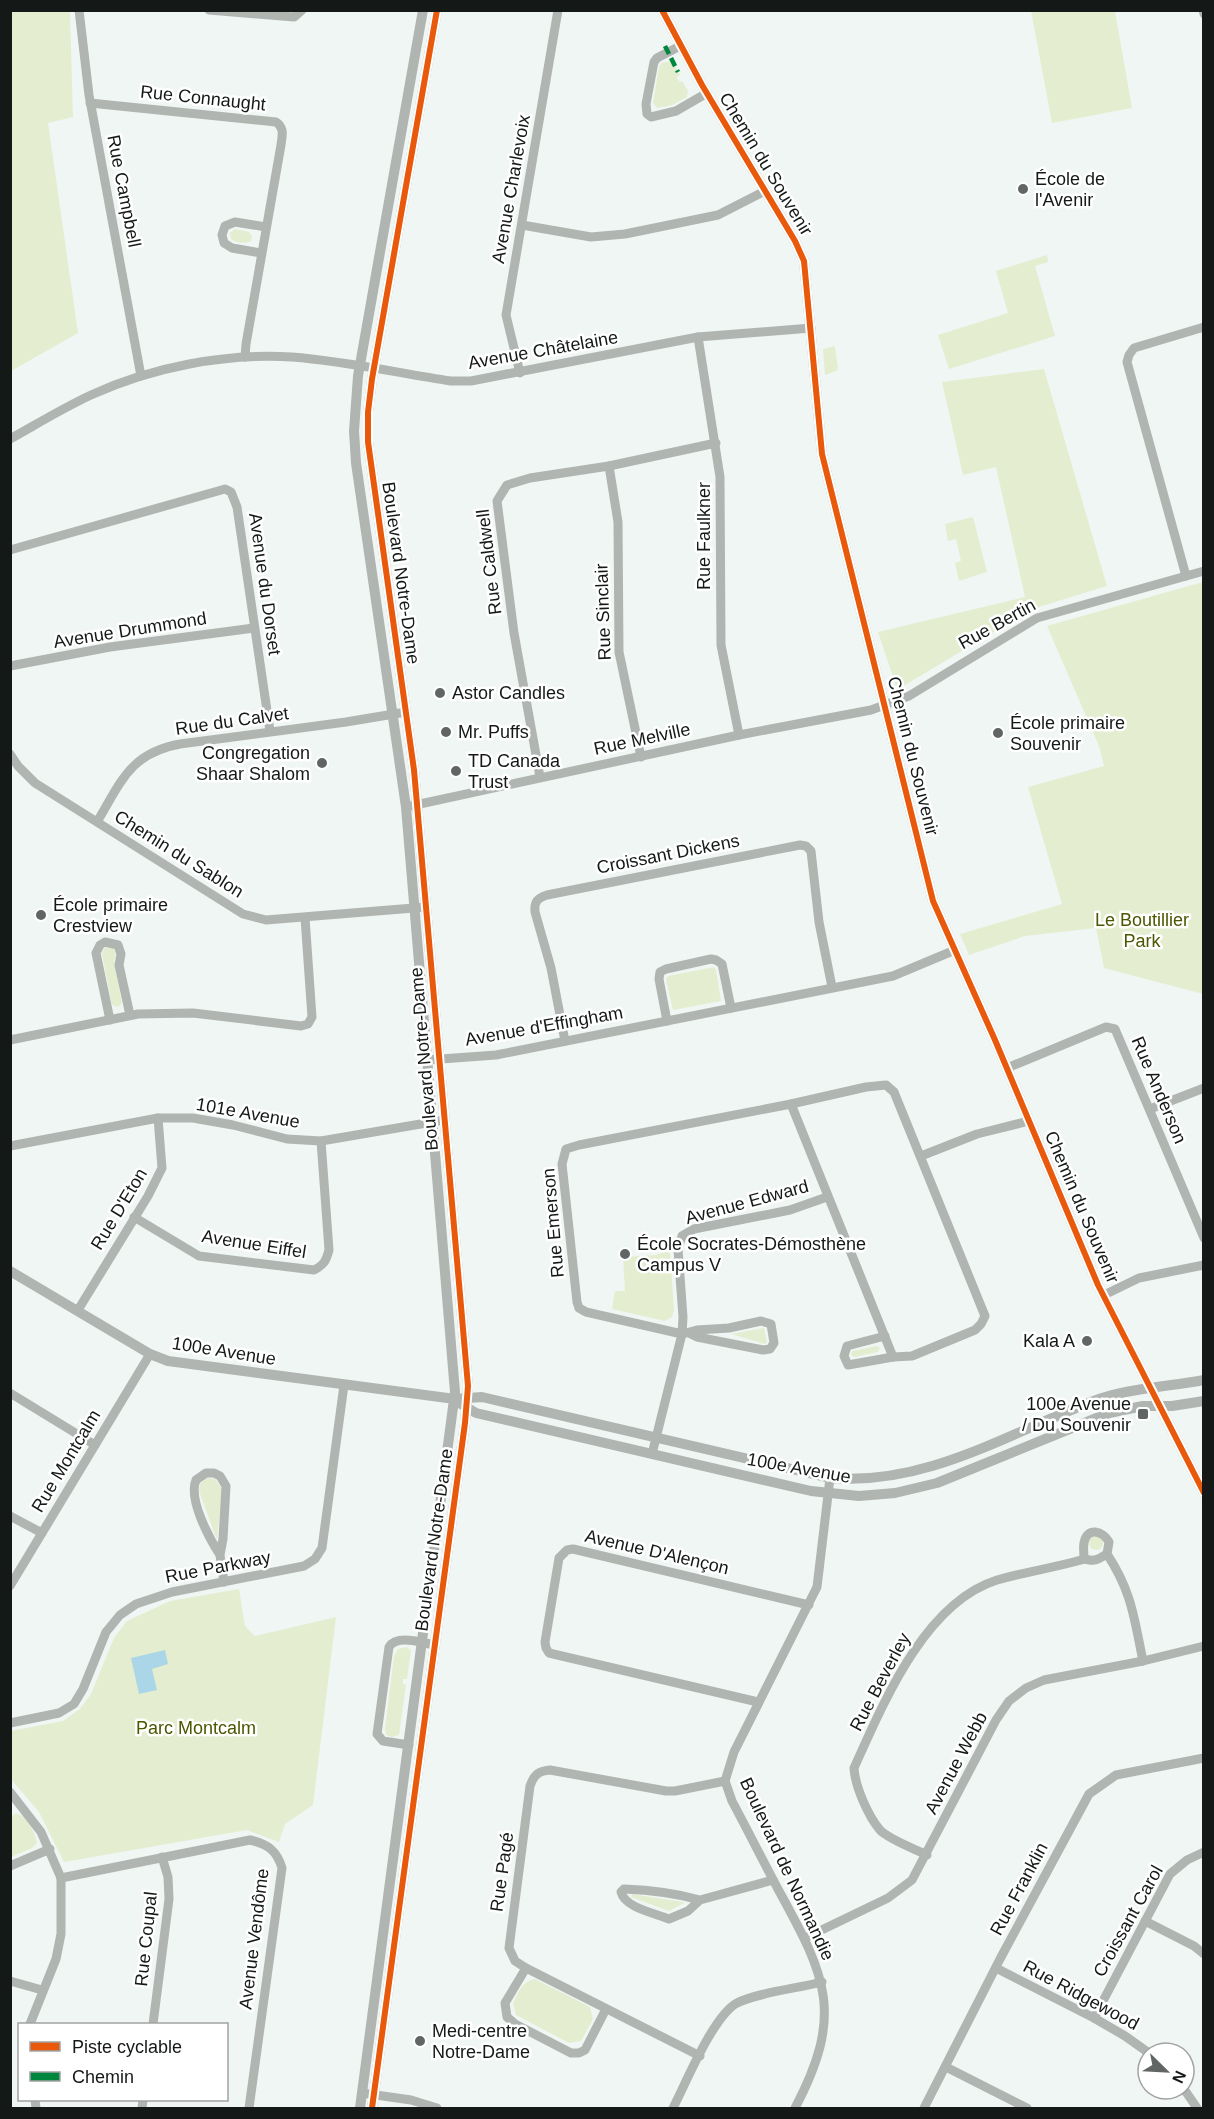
<svg xmlns="http://www.w3.org/2000/svg" width="1214" height="2119" viewBox="0 0 1214 2119" font-family="Helvetica,sans-serif">
	<style>
		.green { fill: #e4edd0 }
		.water { fill: #abd6e7 }
		.lines { fill: none; stroke-linecap: round; stroke-linejoin: round }
		.minor { stroke: #b0b5b1; stroke-width: 9 }
		.tertiary { stroke: #b0b5b1; stroke-width: 10 }
		.quiet { stroke: #00873e; stroke-width: 4.5; stroke-dasharray: 9 4.5; stroke-linecap: butt }
		.cycleway-casing { stroke: #fff; stroke-width: 10 }
		.cycleway { stroke: #e8590c; stroke-width: 6 }
		.poi-dot { fill: #616664; stroke: #fff; stroke-width: 2 }
		.labels { text-anchor: middle; stroke-width: 5; stroke-linejoin: round; paint-order: stroke }
		.street-label { font-size: 18px; fill: #141917; stroke: #fff }
		.poi-label { font-size: 18px; fill: #141917; stroke: #fff; text-anchor: start }
		.park-label { font-size: 18px; fill: #4d5700; stroke: #fff }
	</style>
	<rect width="100%" height="100%" fill="#f0f6f4"/>
	<!-- green -->
	<g class="green">
		<polygon points="11,10 70,11 73,117 48,123 78,333 11,371"/>
		<polygon points="1031,11 1115,11 1132,108 1052,123"/>
		<polygon points="670,61 674,63 680,75 676,77 680,82 682,81 688,91 687,97 672,105 657,108 653,103 659,67 661,63"/>
		<path d="M235,229L249,232L252,236L251,241C246,244 235,243 231,239L230,233Z"/>
		<polygon points="1047,255 1048,262 1035,266 1055,336 949,369 938,335 1008,313 996,271"/>
		<polygon points="835,346 838,370 825,375 823,349"/>
		<polygon points="1044,369 1107,586 1042,606 1017,618 905,685 896,686 878,632 1025,597 996,467 963,475 942,382"/>
		<polygon points="973,517 987,572 959,581 955,563 961,561 956,539 948,541 945,524"/>
		<polygon points="1203,582 1203,994 1104,968 1096,928 1025,936 969,955 960,934 1062,904 1028,787 1104,766 1099,746 1047,626"/>
		<polygon points="109,946 113,947 116,954 114,960 122,1003 118,1007 112,1005 102,954 104,949"/>
		<polygon points="714,967 716,970 721,1001 673,1010 666,980 668,976"/>
		<polygon points="670,1250 674,1310 672,1317 665,1321 612,1309 615,1291 625,1291 623,1257 656,1255"/>
		<polygon points="764,1328 767,1342 765,1344 731,1334"/>
		<polygon points="877,1346 880,1348 878,1352 854,1357 851,1355 852,1351"/>
		<polygon points="207,1478 215,1479 222,1489 217,1540 199,1491 200,1484"/>
		<circle cx="1096" cy="1543" r="7"/>
		<polygon points="239,1589 245,1626 255,1636 336,1617 313,1805 285,1824 279,1842 247,1830 64,1862 39,1812 11,1779 11,1731 63,1721 80,1709 91,1694 114,1638 127,1621 170,1601"/>
		<polygon points="406,1647 411,1650 407,1679 403,1679 403,1684 406,1685 399,1735 392,1737 386,1735 385,1729 394,1656 398,1649"/>
		<path d="M16,1813C27,1817 35,1832 37,1843L32,1848L11,1857V1817Z"/>
		<polygon points="632,1894 683,1902 684,1903 669,1911 631,1897"/>
		<path d="M535,1979L590,2007L593,2019L581,2041L569,2043L516,2015L513,2003C519,1992 522,1981 535,1979Z"/>
	</g>
	<!-- water -->
	<polygon class="water" points="165,1650 168,1664 152,1669 157,1690 139,1694 131,1658"/>
	<g class="lines">
		<!-- minor -->
		<g class="minor">
			<polyline points="79,10 89,95 141,376"/>
			<polyline points="209,10 294,17 302,10"/>
			<polyline points="1203,10 1204,14"/>
			<polyline points="680,46 657,58 654,62 646,104 647,114 651,117 676,111 707,93"/>
			<path d="M90,103L276,122C285,128 282,136 281,145L246,344L245,357"/>
			<polyline points="522,225 591,237 625,234 718,215 765,191"/>
			<polyline points="261,253 232,248 224,243 222,235 225,226 235,222 266,227"/>
			<polyline points="698,337 720,477 721,645 739,735"/>
			<polyline points="520,373 506,315 558,10"/>
			<path d="M10,439C37,424 63,408 91,395C152,367 225,353 292,357C345,361 398,373 451,381H471L698,337L811,328"/>
			<polyline points="609,466 618,522 619,652 641,757"/>
			<polyline points="10,550 225,489 231,492 237,507 270,731"/>
			<polyline points="1186,576 1127,362 1129,355 1134,348 1204,327"/>
			<polyline points="10,666 110,647 254,628"/>
			<polyline points="10,754 18,766 35,783 243,914 266,920 426,907"/>
			<polyline points="540,777 514,633 497,501 507,485 530,478 609,466 716,443"/>
			<polyline points="406,807 739,735 871,710 909,696 1037,618 1204,571"/>
			<path d="M97,822C121,782 130,753 180,744L346,722L406,712"/>
			<polyline points="110,1020 96,953 100,945 105,942 118,945 121,954 119,965 130,1015"/>
			<polyline points="667,1021 659,979 660,972 666,969 711,959 716,960 722,964 731,1008"/>
			<polyline points="10,1040 138,1014 193,1013 301,1026 308,1024 312,1017 305,918"/>
			<path d="M565,1041L551,968L535,912C534,901 538,898 547,895L800,845L806,846L811,851L819,922L832,987"/>
			<polyline points="427,1060 496,1055 893,976 955,950"/>
			<polyline points="1007,1068 1106,1027 1115,1029 1204,1238"/>
			<polyline points="791,1104 893,1357"/>
			<polyline points="1150,1109 1204,1088"/>
			<polyline points="10,1146 158,1118 193,1118 233,1125 287,1139 321,1141 444,1120"/>
			<polyline points="921,1156 977,1134 1029,1121"/>
			<path d="M134,1217L199,1256L314,1270C324,1265 326,1261 329,1250L321,1141"/>
			<polyline points="1104,1295 1139,1278 1204,1265"/>
			<polyline points="78,1310 148,1196 162,1168 158,1118"/>
			<polyline points="689,1333 697,1337 763,1350 770,1349 774,1343 771,1324 761,1321 729,1328 697,1330 682,1334 586,1312 579,1308 577,1302 562,1164 566,1149 579,1145 791,1104 866,1087 886,1085 894,1092 985,1316 981,1324 975,1330 912,1356 893,1357 848,1365 844,1356 847,1346 885,1336"/>
			<polyline points="10,1393 95,1445"/>
			<polyline points="652,1454 682,1334 683,1317 678,1249 682,1236 694,1229 790,1210 827,1197"/>
			<polyline points="10,1516 42,1533"/>
			<path d="M220,1555C209,1538 188,1499 196,1480L206,1473H214L220,1476L226,1486L223,1539L220,1555L224,1582"/>
			<path d="M1084,1558C1084,1553 1083,1548 1084,1543C1087,1526 1103,1531 1109,1542L1107,1554C1132,1592 1134,1618 1143,1661"/>
			<polyline points="10,1586 150,1354"/>
			<polyline points="758,1702 549,1653 546,1648 545,1642 559,1558 567,1550 573,1549 809,1605"/>
			<polyline points="10,1723 59,1713 74,1704 83,1689 106,1632 120,1615 136,1604 172,1592 304,1566 315,1559 322,1548 344,1385"/>
			<path d="M409,1745L383,1741L377,1734L389,1647C397,1634 422,1643 435,1645"/>
			<polyline points="10,1792 41,1832 61,1878 61,1934 56,1959 30,2024"/>
			<path d="M927,1855C915,1849 888,1839 880,1830C868,1816 855,1786 854,1768C883,1704 924,1603 997,1580C1024,1572 1053,1568 1081,1560C1086,1558 1089,1561 1094,1560C1098,1560 1103,1556 1107,1554"/>
			<polyline points="10,1866 50,1849"/>
			<path d="M61,1878L250,1840C268,1844 277,1851 282,1868L249,2108"/>
			<path d="M700,1900C675,1893 650,1890 624,1889L621,1892C625,1908 655,1913 669,1919L688,1911L700,1900L773,1880"/>
			<polyline points="1145,1921 1194,1946 1204,1954"/>
			<polyline points="805,1938 888,1898 912,1880 996,1720 1009,1701 1026,1688 1044,1680 1143,1661 1204,1646"/>
			<polyline points="526,1968 505,2003 507,2017 515,2024 571,2053 579,2053 585,2050 606,2009"/>
			<polyline points="996,1968 1094,2018 1125,2036 1149,2053"/>
			<polyline points="10,1981 42,1990"/>
			<polyline points="1094,2018 1170,1874 1187,1860 1204,1852"/>
			<polyline points="153,2024 169,1899 168,1877 162,1857"/>
			<path d="M700,2056L526,1968L515,1961L509,1948L530,1786C534,1775 538,1771 550,1770L666,1791H675L725,1781"/>
			<polyline points="946,2067 1027,2108"/>
			<polyline points="1184,2089 1197,2108"/>
			<polyline points="362,2093 411,2100 437,2108"/>
			<polyline points="35,2100 36,2108"/>
			<polyline points="142,2108 143,2100"/>
			<path d="M673,2108C686,2083 713,2016 737,2003C756,1993 799,1988 822,1982"/>
			<path d="M795,2108C844,2015 827,1978 779,1891C763,1861 748,1831 732,1801L725,1781L734,1752L817,1587L830,1478"/>
			<polyline points="924,2108 1000,1959 1089,1794 1116,1775 1204,1758"/>
		</g>
		<!-- tertiary -->
		<g class="tertiary">
			<polyline points="662,10 702,85 795,241 804,261 822,454 933,901 995,1040 1098,1285 1204,1493"/>
			<path d="M10,1271L150,1354L168,1361L455,1399L482,1397L830,1478C925,1486 1005,1435 1091,1402C1126,1388 1167,1387 1204,1380"/>
			<polyline points="461,1404 476,1413 811,1491 859,1496 895,1493 937,1483 1109,1413 1143,1406 1172,1406 1204,1401"/>
			<polyline points="360,2108 455,1392 406,807 356,463 354,431 358,376 423,10"/>
			<polyline points="372,2108 465,1423 468,1386 414,770 368,442 368,412 372,379 437,10"/>
		</g>
		<!-- quiet -->
		<polyline class="quiet" points="665,46 678,72"/>
		<defs>
			<g id="cycleway">
				<polyline points="662,10 702,85 795,241 804,261 822,454 933,901 995,1040 1098,1285 1204,1493"/>
				<polyline points="372,2108 465,1423 468,1386 414,770 368,442 368,412 372,379 437,10"/>
			</g>
		</defs>
		<!-- cycleway casing -->
		<use href="#cycleway" class="cycleway-casing"/>
		<!-- cycleway -->
		<use href="#cycleway" class="cycleway"/>
	</g>
	<!-- markers -->
	<g class="poi-dot">
		<circle cx="1023" cy="189" r="6"/>
		<circle cx="440" cy="693" r="6"/>
		<circle cx="446" cy="732" r="6"/>
		<circle cx="998" cy="733" r="6"/>
		<circle cx="322" cy="763" r="6"/>
		<circle cx="456" cy="771" r="6"/>
		<circle cx="41" cy="915" r="6"/>
		<circle cx="625" cy="1254" r="6"/>
		<circle cx="1087" cy="1341" r="6"/>
		<rect x="1137" y="1408" width="12" height="12" rx="3"/>
		<circle cx="420" cy="2041" r="6"/>
	</g>
	<g class="labels">
		<!-- street labels -->
		<g class="street-label">
			<text transform="translate(203 98) rotate(6)" y="6">Rue Connaught</text>
			<text transform="translate(766 164) rotate(59)" y="6">Chemin du Souvenir</text>
			<text transform="translate(511 189) rotate(-80)" y="6">Avenue Charlevoix</text>
			<text transform="translate(124 191) rotate(79)" y="6">Rue Campbell</text>
			<text transform="translate(543 350) rotate(-10)" y="6">Avenue Châtelaine</text>
			<text transform="translate(704 536) rotate(-90)" y="6">Rue Faulkner</text>
			<text transform="translate(489 562) rotate(-97)" y="6">Rue Caldwell</text>
			<text transform="translate(401 573) rotate(82)" y="6">Boulevard Notre-Dame</text>
			<text transform="translate(265 584) rotate(82)" y="6">Avenue du Dorset</text>
			<text transform="translate(603 612) rotate(-92)" y="6">Rue Sinclair</text>
			<text transform="translate(997 624) rotate(-29)" y="6">Rue Bertin</text>
			<text transform="translate(130 630) rotate(-9)" y="6">Avenue Drummond</text>
			<text transform="translate(232 721) rotate(-8)" y="6">Rue du Calvet</text>
			<text transform="translate(642 739) rotate(-12)" y="6">Rue Melville</text>
			<text transform="translate(913 756) rotate(76)" y="6">Chemin du Souvenir</text>
			<text transform="translate(179 854) rotate(32)" y="6">Chemin du Sablon</text>
			<text transform="translate(668 854) rotate(-11)" y="6">Croissant Dickens</text>
			<text transform="translate(544 1026) rotate(-10)" y="6">Avenue d'Effingham</text>
			<text transform="translate(424 1059) rotate(-95)" y="6">Boulevard Notre-Dame</text>
			<text transform="translate(1159 1090) rotate(67)" y="6">Rue Anderson</text>
			<text transform="translate(248 1113) rotate(10)" y="6">101e Avenue</text>
			<text transform="translate(747 1202) rotate(-15)" y="6">Avenue Edward</text>
			<text transform="translate(1082 1207) rotate(67)" y="6">Chemin du Souvenir</text>
			<text transform="translate(119 1209) rotate(-59)" y="6">Rue D'Eton</text>
			<text transform="translate(553 1223) rotate(-95)" y="6">Rue Emerson</text>
			<text transform="translate(254 1244) rotate(9)" y="6">Avenue Eiffel</text>
			<text transform="translate(224 1351) rotate(9)" y="6">100e Avenue</text>
			<text transform="translate(66 1461) rotate(-59)" y="6">Rue Montcalm</text>
			<text transform="translate(799 1468) rotate(10)" y="6">100e Avenue</text>
			<text transform="translate(434 1540) rotate(-82)" y="6">Boulevard Notre-Dame</text>
			<text transform="translate(657 1552) rotate(13)" y="6">Avenue D'Alençon</text>
			<text transform="translate(218 1567) rotate(-11)" y="6">Rue Parkway</text>
			<text transform="translate(880 1682) rotate(-62)" y="6">Rue Beverley</text>
			<text transform="translate(956 1763) rotate(-62)" y="6">Avenue Webb</text>
			<text transform="translate(787 1869) rotate(65)" y="6">Boulevard de Normandie</text>
			<text transform="translate(502 1872) rotate(-82)" y="6">Rue Pagé</text>
			<text transform="translate(1019 1889) rotate(-62)" y="6">Rue Franklin</text>
			<text transform="translate(1128 1921) rotate(-61)" y="6">Croissant Carol</text>
			<text transform="translate(146 1939) rotate(-84)" y="6">Rue Coupal</text>
			<text transform="translate(254 1939) rotate(-83)" y="6">Avenue Vendôme</text>
			<text transform="translate(1081 1995) rotate(28)" y="6">Rue Ridgewood</text>
		</g>
		<!-- poi labels -->
		<g class="poi-label">
			<text x="1035" y="185">École de<tspan x="1035" dy="21">l'Avenir</tspan></text>
			<text x="452" y="699">Astor Candles</text>
			<text x="1010" y="729">École primaire<tspan x="1010" dy="21">Souvenir</tspan></text>
			<text x="458" y="738">Mr. Puffs</text>
			<text x="310" y="759" text-anchor="end">Congregation<tspan x="310" dy="21">Shaar Shalom</tspan></text>
			<text x="468" y="767">TD Canada<tspan x="468" dy="21">Trust</tspan></text>
			<text x="53" y="911">École primaire<tspan x="53" dy="21">Crestview</tspan></text>
			<text x="637" y="1250">École Socrates-Démosthène<tspan x="637" dy="21">Campus V</tspan></text>
			<text x="1075" y="1347" text-anchor="end">Kala A</text>
			<text x="1131" y="1410" text-anchor="end">100e Avenue<tspan x="1131" dy="21">/ Du Souvenir</tspan></text>
			<text x="432" y="2037">Medi-centre<tspan x="432" dy="21">Notre-Dame</tspan></text>
		</g>
		<!-- park labels -->
		<g class="park-label">
			<text x="1142" y="926">Le Boutillier<tspan x="1142" dy="21">Park</tspan></text>
			<text x="196" y="1734">Parc Montcalm</text>
		</g>
	</g>
	<!-- border -->
	<rect width="1214" height="2119" fill="none" stroke="#141917" stroke-width="24"/>
	<!-- legend -->
	<rect x="18" y="2023" width="210" height="78" fill="#ffffff" stroke="#a1a3a2" stroke-width="1.5"/>
	<rect x="30" y="2042" width="30" height="9" fill="#e8590c" stroke="#a1a3a2" stroke-width="1.5"/>
	<text x="72" y="2053" font-size="18" fill="#141917">Piste cyclable</text>
	<rect x="30" y="2072" width="30" height="9" fill="#00873e" stroke="#a1a3a2" stroke-width="1.5"/>
	<text x="72" y="2083" font-size="18" fill="#141917">Chemin</text>
	<!-- north arrow -->
	<g transform="translate(1166 2071) rotate(114)"><circle r="28" fill="#ffffff" stroke="#a1a3a2" stroke-width="1.5"/>
	<path d="M0-4.5L10 22L0 15L-10 22Z" fill="#616664"/>
	<text y="-9" font-size="16" font-weight="bold" text-anchor="middle" fill="#141917">N</text>
	</g>
</svg>
